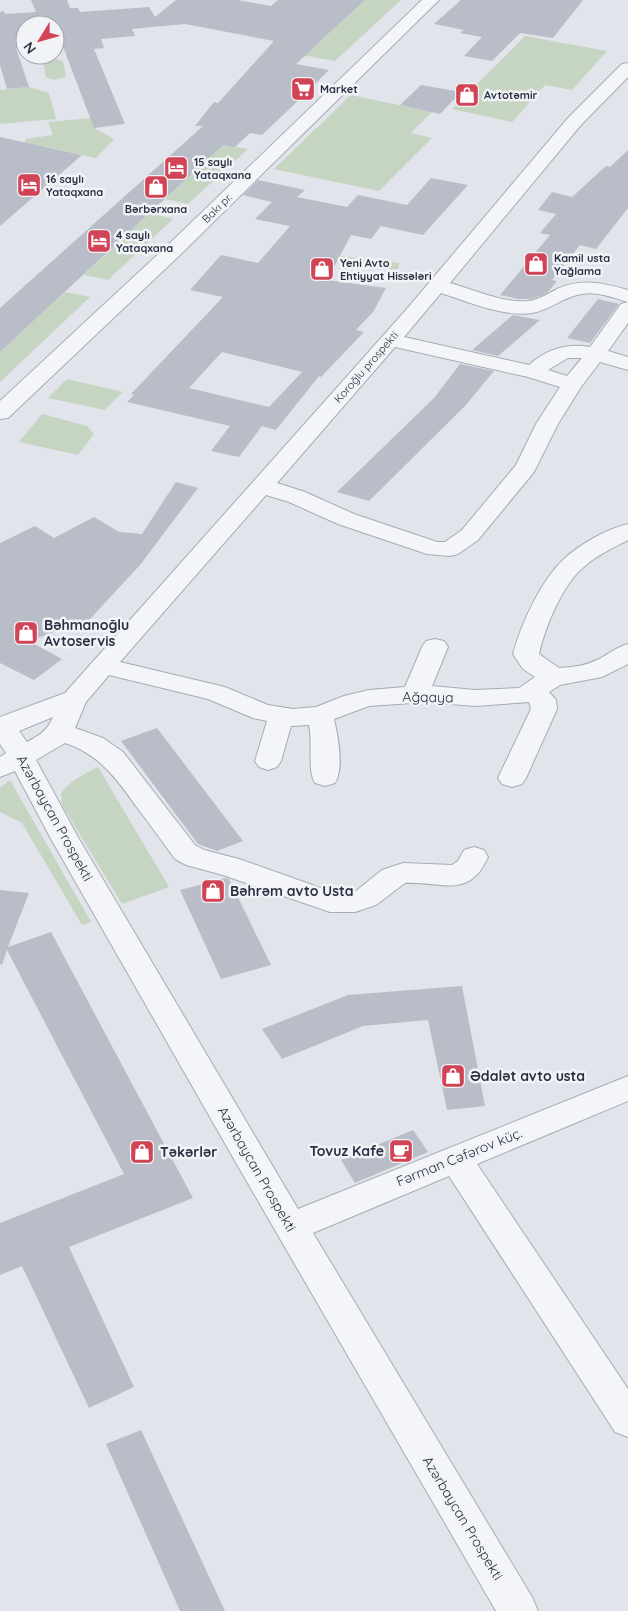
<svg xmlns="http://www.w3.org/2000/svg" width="628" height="1611" viewBox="0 0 628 1611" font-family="Quicksand,sans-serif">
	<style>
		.green { fill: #c6d4c2 }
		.building { fill: #b8bdc7; fill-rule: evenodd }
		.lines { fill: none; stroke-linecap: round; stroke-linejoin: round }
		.minor-casing { stroke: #a6abb4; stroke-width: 2 }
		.minor { fill: #f4f5f8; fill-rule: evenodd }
		.labels { text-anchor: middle; stroke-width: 5; stroke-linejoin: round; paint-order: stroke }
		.far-poi-label { font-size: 11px; font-weight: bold; fill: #293142; stroke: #f1f3f7; text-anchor: start }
		.far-street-label { font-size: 11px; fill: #293142; stroke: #f1f3f7 }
		.poi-label { font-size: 14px; font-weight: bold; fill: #293142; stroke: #f1f3f7; text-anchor: start }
		.street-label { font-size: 14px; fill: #293142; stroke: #f1f3f7 }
	</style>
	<rect width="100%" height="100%" fill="#e1e4ea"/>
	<!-- green -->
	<g class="green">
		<polygon points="365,0 401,0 335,61 274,50 284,40 316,46"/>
		<polygon points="525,36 607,51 572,90 545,85 512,122 452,109"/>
		<path d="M53,58L63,61L66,76C60,80 52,81 46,77L43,62Z"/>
		<polygon points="29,87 49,93 56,119 0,124 0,90"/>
		<polygon points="351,95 432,112 411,133 432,138 379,191 274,169"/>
		<polygon points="91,118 94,128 114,139 96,158 43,146 37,151 26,144 25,139 53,135 48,122"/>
		<polygon points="223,145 248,149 188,204 165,199"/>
		<polygon points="150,213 173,219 108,280 84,275"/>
		<polygon points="340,256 400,263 397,270 337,262"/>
		<polygon points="65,292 90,297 0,382 0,352"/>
		<polygon points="67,379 123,392 105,410 48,398"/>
		<polygon points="42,414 87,426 94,434 78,455 19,442"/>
		<path d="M98,767L169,887L122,904L62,805L61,793C71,780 84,774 98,767Z"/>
		<polygon points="10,780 91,922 82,925 22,823 0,812 0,788"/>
	</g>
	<!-- building -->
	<g class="building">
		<polygon points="31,0 67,0 70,8 78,8 80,12 149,7 155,17 176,0 237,0 271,6 278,0 365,0 296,64 329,70 302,97 262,135 250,133 235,147 223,145 0,352 0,308 203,126 195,126 214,102 218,103 274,41 185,24 132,29 135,36 101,39 104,48 94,49 125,124 94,128 62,44 55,44 55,25 25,25 25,47 16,48 29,87 7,89 0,65 0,12 4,11 5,14 36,12"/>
		<polygon points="461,0 583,0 553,38 520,33 492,61 464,56 482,37 460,33 464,30 434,24"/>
		<polygon points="421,85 461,92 440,114 400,105"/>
		<polygon points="0,137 82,155 0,226"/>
		<polygon points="628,150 628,208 596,249 580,245 552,280 557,281 548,292 542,295 531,299 518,299 500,295 550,235 540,233 556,214 538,210 552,192 572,197 606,166 610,167"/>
		<path d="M431,178L468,185L423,235L381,226L371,239L351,235L327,280L386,288L373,312L356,330L364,332L321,377L319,376L276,430L262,426L239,457L211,451L230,426L127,402L134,395L131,394L223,297L190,290L221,255L258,263L290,226L255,219L272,202L243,195L258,180L305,190L297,197L347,207L358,195L407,205ZM222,352L302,372L269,407L189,388Z"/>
		<polygon points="598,299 619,304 590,343 567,338"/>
		<polygon points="513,315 540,320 498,356 472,350"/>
		<polygon points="460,364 494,371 465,406 369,501 337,492 434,398"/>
		<polygon points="176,482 198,488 140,565 90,619 29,641 62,659 34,680 0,663 0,543 35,526 54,538 94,517 119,532 142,534"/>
		<polygon points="157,728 243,841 217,851 198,844 121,741"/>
		<polygon points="226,878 229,879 271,965 221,979 180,890"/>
		<polygon points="0,890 29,893 8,947 51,932 193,1198 69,1247 134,1387 89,1408 22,1266 0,1275 0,1223 124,1174 7,950 2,965 0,964"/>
		<polygon points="462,986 485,1106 447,1110 428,1020 363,1026 282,1059 262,1029 348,995"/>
		<polygon points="413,1130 428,1152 355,1183 341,1160"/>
		<polygon points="141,1430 225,1611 180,1611 106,1444"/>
	</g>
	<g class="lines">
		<defs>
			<g id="minor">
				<polygon points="422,0 439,0 182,253 8,418 0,419 0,401 168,245"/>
				<path d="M628,63V77L580,126L450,283C475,290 502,303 528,301C538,300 548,294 557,289C581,278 603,283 628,290V323L608,351L628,357V370L600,362L581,387L558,424L534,472L478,540L458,554L450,556L427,554L338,524L289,502L266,495L120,662L225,687L268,705L293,709L316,707L344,696L369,690L405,687L422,647L426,641L435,639L444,641L448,647L432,686L475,690L519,688L535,677L523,669L513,654C521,624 541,580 564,559C580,544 607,529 628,524V540C613,548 597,555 585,566C563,583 545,627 539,654L559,668C573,667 586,666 599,659C609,654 617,647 628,644V664L602,677L560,685L549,692L556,700L557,709L526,778L522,784L512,787L502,784L498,778L531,709L529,702L475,706L426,702L369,706L334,719C338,736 344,769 335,783L325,786L315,783C307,770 313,742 309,725L291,726L281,761L277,767L268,770L259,767L255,761L267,721L253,718L208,699L109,675L86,702L75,728L103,738L123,752L195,845L204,850L239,859L332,892L356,891L382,870L403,863L452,865L458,861L464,850L474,847L484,850L488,857C469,900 441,881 405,883L376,905L355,912H330L223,875L186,865L175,859C162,841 149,823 136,806C116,778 99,754 65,743L36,760L79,839L298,1209L628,1076V1101L477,1164L628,1389V1437L615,1432L449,1176L313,1233L532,1597L538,1611H496L239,1168L51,839L15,771L0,777V757L6,753L0,744V717L65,693L406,310L568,118L622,64ZM441,293C469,302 503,317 532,313C550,310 565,296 582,294C597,291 614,298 628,302L621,304L590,347C567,343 547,349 529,365L404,337ZM395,347L528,377L560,387L536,424L516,465L462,530L445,542H437L354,514L305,492L277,483ZM568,358H582L567,376L548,370ZM53,717C47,731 40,735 27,742L19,731Z"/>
			</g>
		</defs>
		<!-- minor casing -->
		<use href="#minor" class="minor-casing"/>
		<!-- minor -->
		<use href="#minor" class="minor"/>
	</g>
	<!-- icons -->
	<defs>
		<symbol id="supermarket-square" viewBox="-11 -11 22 22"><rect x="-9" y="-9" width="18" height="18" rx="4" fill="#d14455" stroke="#f1f3f7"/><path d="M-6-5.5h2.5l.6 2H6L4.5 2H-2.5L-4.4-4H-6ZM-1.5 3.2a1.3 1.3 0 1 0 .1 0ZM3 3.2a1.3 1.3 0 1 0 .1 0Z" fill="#fff"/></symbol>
		<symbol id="shop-square" viewBox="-11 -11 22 22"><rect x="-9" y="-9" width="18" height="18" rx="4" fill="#d14455" stroke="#f1f3f7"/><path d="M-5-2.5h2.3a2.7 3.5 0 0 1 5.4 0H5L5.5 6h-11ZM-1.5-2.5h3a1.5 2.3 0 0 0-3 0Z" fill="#fff"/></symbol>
		<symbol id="hotel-square" viewBox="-11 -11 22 22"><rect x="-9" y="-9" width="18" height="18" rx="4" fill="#d14455" stroke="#f1f3f7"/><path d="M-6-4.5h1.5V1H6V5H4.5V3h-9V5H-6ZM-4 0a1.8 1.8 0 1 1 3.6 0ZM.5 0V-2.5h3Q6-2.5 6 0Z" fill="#fff"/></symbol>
		<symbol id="cafe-square" viewBox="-11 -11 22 22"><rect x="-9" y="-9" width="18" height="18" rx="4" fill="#d14455" stroke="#f1f3f7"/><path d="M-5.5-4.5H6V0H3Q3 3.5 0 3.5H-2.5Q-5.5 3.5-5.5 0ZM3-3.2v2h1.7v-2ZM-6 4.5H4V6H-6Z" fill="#fff"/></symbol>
	</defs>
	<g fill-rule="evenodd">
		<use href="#supermarket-square" x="289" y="75" width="28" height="28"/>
		<use href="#shop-square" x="453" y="81" width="28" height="28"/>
		<use href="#hotel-square" x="162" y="154" width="28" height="28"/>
		<use href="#hotel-square" x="15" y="171" width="28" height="28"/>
		<use href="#shop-square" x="142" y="173" width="28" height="28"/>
		<use href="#hotel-square" x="85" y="227" width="28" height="28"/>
		<use href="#shop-square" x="522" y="250" width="28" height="28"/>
		<use href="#shop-square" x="308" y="255" width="28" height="28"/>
		<use href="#shop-square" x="12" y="619" width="28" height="28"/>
		<use href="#shop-square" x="199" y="877" width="28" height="28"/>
		<use href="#shop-square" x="439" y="1062" width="28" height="28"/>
		<use href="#cafe-square" x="387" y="1137" width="28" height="28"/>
		<use href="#shop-square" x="128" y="1138" width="28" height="28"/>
	</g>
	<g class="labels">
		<!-- far-poi labels -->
		<g class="far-poi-label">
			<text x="320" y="93">Market</text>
			<text x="484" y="99">Avtotəmir</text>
			<text x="194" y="166">15 saylı<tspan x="194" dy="13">Yataqxana</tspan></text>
			<text x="46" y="183">16 saylı<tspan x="46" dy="13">Yataqxana</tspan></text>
			<text x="156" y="213" text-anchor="middle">Bərbərxana</text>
			<text x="116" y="239">4 saylı<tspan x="116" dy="13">Yataqxana</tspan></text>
			<text x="554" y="262">Kamil usta<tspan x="554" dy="13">Yağlama</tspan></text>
			<text x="340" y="267">Yeni Avto<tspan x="340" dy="13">Ehtiyyat Hissələri</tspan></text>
		</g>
		<!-- far-street labels -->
		<g class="far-street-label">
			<text transform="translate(217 208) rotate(-44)" y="4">Bakı pr.</text>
			<text transform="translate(366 367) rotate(-49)" y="4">Koroğlu prospekti</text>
		</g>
		<!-- poi labels -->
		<g class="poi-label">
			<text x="44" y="630">Bəhmanoğlu<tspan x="44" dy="16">Avtoservis</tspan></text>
			<text x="230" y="896">Bəhrəm avto Usta</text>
			<text x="470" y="1081">Ədalət avto usta</text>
			<text x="384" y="1156" text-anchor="end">Tovuz Kafe</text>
			<text x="160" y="1157">Təkərlər</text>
		</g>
		<!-- street labels -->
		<g class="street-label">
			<text transform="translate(428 697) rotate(1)" y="5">Ağqaya</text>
			<text transform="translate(55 818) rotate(61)" y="5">Azərbaycan Prospekti</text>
			<text transform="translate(459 1157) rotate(-22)" y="5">Fərman Cəfərov küç.</text>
			<text transform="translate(257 1169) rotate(60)" y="5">Azərbaycan Prospekti</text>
			<text transform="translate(463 1518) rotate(59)" y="5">Azərbaycan Prospekti</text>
		</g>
	</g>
	<!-- north arrow -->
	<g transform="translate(40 40) rotate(233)"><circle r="24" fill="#f1f3f7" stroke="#a1a5af"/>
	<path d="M0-4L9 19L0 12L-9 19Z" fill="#d14455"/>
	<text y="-8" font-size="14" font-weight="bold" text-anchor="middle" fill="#293142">N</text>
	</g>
</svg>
